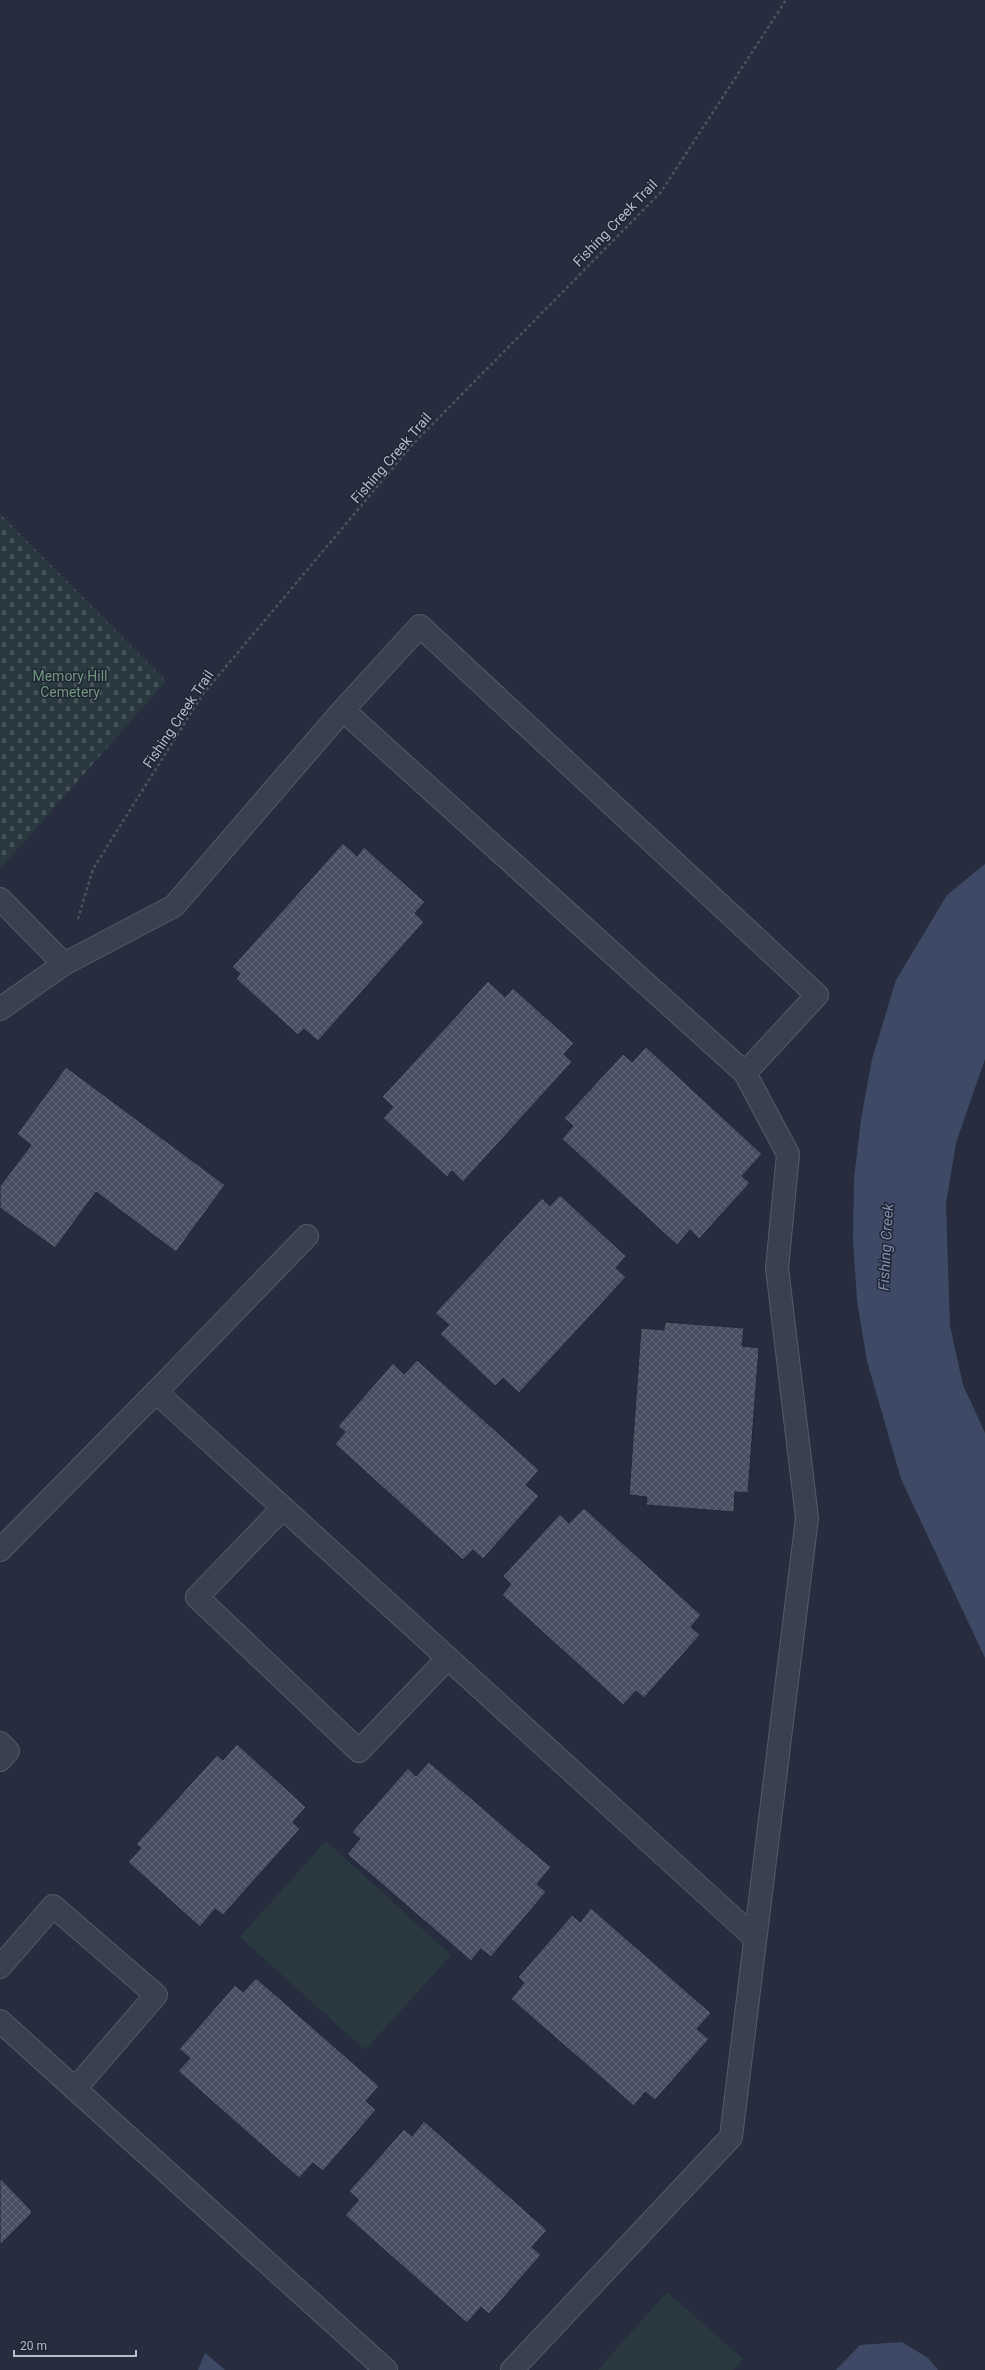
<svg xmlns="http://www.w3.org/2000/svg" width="985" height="2370" viewBox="0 0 985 2370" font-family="Roboto,sans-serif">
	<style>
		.cemetery { fill: url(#cemetery-stones) }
		.park { fill: #29393f }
		.water { fill: #3d4965 }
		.building { fill: url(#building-cross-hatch); stroke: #212735 }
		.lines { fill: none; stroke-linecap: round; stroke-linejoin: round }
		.service-casing { stroke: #555b68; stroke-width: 24 }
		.minor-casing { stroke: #555b68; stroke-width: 24 }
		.path { stroke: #47565c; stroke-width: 2.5; stroke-dasharray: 3 3; stroke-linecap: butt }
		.service { stroke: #3a404e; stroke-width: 22 }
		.minor { stroke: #3a404e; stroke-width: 22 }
		.labels { text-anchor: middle; stroke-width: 3; stroke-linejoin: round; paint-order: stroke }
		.street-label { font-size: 14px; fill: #b7bbc8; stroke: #1f2533 }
		.park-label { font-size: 14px; fill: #70987e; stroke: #1f2533 }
		.water-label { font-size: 15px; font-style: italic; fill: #808eae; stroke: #1f2533 }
	</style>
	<defs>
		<pattern id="cemetery-stones" width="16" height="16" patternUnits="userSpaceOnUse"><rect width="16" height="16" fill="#29393f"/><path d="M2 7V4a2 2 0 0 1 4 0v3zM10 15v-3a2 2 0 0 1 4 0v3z" fill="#465459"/></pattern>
		<pattern id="building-cross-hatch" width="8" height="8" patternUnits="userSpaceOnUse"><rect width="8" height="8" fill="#484f61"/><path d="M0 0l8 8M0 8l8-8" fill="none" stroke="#606676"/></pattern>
	</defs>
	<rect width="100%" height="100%" fill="#272d3e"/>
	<!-- cemetery -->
	<polygon class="cemetery" points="0,514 166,681 0,869"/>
	<!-- park -->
	<g class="park">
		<polygon points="326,1841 451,1955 365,2050 240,1937"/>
		<polygon points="667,2292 743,2359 733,2370 598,2370"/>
	</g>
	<!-- water -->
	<g class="water">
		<polygon points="985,864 985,1059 956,1143 946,1204 950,1326 963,1385 985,1433 985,1658 901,1479 867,1361 857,1301 853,1240 854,1179 861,1119 872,1059 896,980 947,895"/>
		<polygon points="902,2342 928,2358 938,2370 836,2370 860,2345"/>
		<polygon points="205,2353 225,2370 198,2370"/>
	</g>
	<!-- building -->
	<g class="building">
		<polygon points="343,843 357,856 364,847 425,902 415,913 424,922 318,1041 304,1029 298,1035 236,979 240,974 232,967"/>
		<polygon points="488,981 505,997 513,988 574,1043 564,1054 572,1062 463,1182 452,1171 447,1177 383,1118 393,1107 382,1097"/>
		<polygon points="646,1047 762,1154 742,1176 750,1183 699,1239 690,1230 677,1245 562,1139 573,1126 564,1118 623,1054 632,1062"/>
		<polygon points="66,1067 225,1185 176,1252 96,1192 55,1248 0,1208 0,1186 31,1145 17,1134"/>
		<polygon points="560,1195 626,1256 616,1268 626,1277 519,1393 503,1378 495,1386 440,1334 449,1325 435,1313 542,1198 550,1206"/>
		<polygon points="665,1322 744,1328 742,1346 759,1348 748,1493 735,1492 734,1512 646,1505 647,1497 629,1495 641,1328 664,1330"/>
		<polygon points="417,1360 539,1470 526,1485 539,1496 483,1559 473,1550 463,1560 335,1444 345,1432 338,1426 393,1363 404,1374"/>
		<polygon points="584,1508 701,1615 691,1627 700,1635 644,1698 636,1691 623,1705 502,1595 511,1584 503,1576 560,1514 569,1523"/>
		<polygon points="237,1744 306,1807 293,1822 300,1829 223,1915 215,1909 200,1927 128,1862 141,1848 136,1844 217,1755 223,1760"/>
		<polygon points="429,1762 551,1867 537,1884 546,1892 491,1957 481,1949 471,1961 347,1854 360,1839 352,1832 408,1768 416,1776"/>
		<polygon points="591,1908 711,2013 697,2029 709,2039 655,2100 645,2092 634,2106 511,1999 524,1983 518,1977 572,1915 580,1922"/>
		<polygon points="256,1978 379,2086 366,2101 376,2110 323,2171 313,2163 299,2178 178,2071 190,2058 179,2049 235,1985 243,1992"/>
		<polygon points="424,2121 547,2230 532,2247 541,2255 489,2314 481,2307 467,2323 345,2215 359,2200 349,2191 404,2129 412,2136"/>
		<polygon points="0,2178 32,2211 30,2215 0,2245"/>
	</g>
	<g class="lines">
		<defs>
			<g id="service">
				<polyline points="0,899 64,964"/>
				<polyline points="0,1743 8,1751 0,1760"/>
			</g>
			<g id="minor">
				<polyline points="343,710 420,626 817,995 745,1073"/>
				<polyline points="0,1009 64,964 174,906 343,710 745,1073 788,1154 777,1268 807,1518 731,2137 512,2370"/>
				<polyline points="156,1392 307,1236"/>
				<polyline points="283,1508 197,1597 359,1751 448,1658"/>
				<polyline points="0,1550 156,1392 755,1938"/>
				<polyline points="0,1967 53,1906 156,1995 75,2089"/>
				<polyline points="0,2021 386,2370"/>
			</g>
		</defs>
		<!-- service casing -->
		<use href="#service" class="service-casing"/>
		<!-- minor casing -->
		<use href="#minor" class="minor-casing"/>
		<!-- path -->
		<polyline class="path" points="78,919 93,869 203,694 413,444 661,192 786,0"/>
		<!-- service -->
		<use href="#service" class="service"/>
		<!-- minor -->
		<use href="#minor" class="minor"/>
	</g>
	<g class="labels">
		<!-- street labels -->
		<g class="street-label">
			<text transform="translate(615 223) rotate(-46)" y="5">Fishing Creek Trail</text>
			<text transform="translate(391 458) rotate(-49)" y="5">Fishing Creek Trail</text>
			<text transform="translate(178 719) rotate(-56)" y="5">Fishing Creek Trail</text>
		</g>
		<!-- park labels -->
		<g class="park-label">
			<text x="70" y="681">Memory Hill<tspan x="70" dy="16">Cemetery</tspan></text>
		</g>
		<!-- water labels -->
		<g class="water-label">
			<text transform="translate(886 1247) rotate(-87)" y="5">Fishing Creek</text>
		</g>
	</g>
	<!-- scale -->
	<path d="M14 2350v6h122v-6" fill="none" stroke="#b7bbc8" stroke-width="2"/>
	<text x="20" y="2350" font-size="12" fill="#b7bbc8" stroke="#1f2533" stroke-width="3" paint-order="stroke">20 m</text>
</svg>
